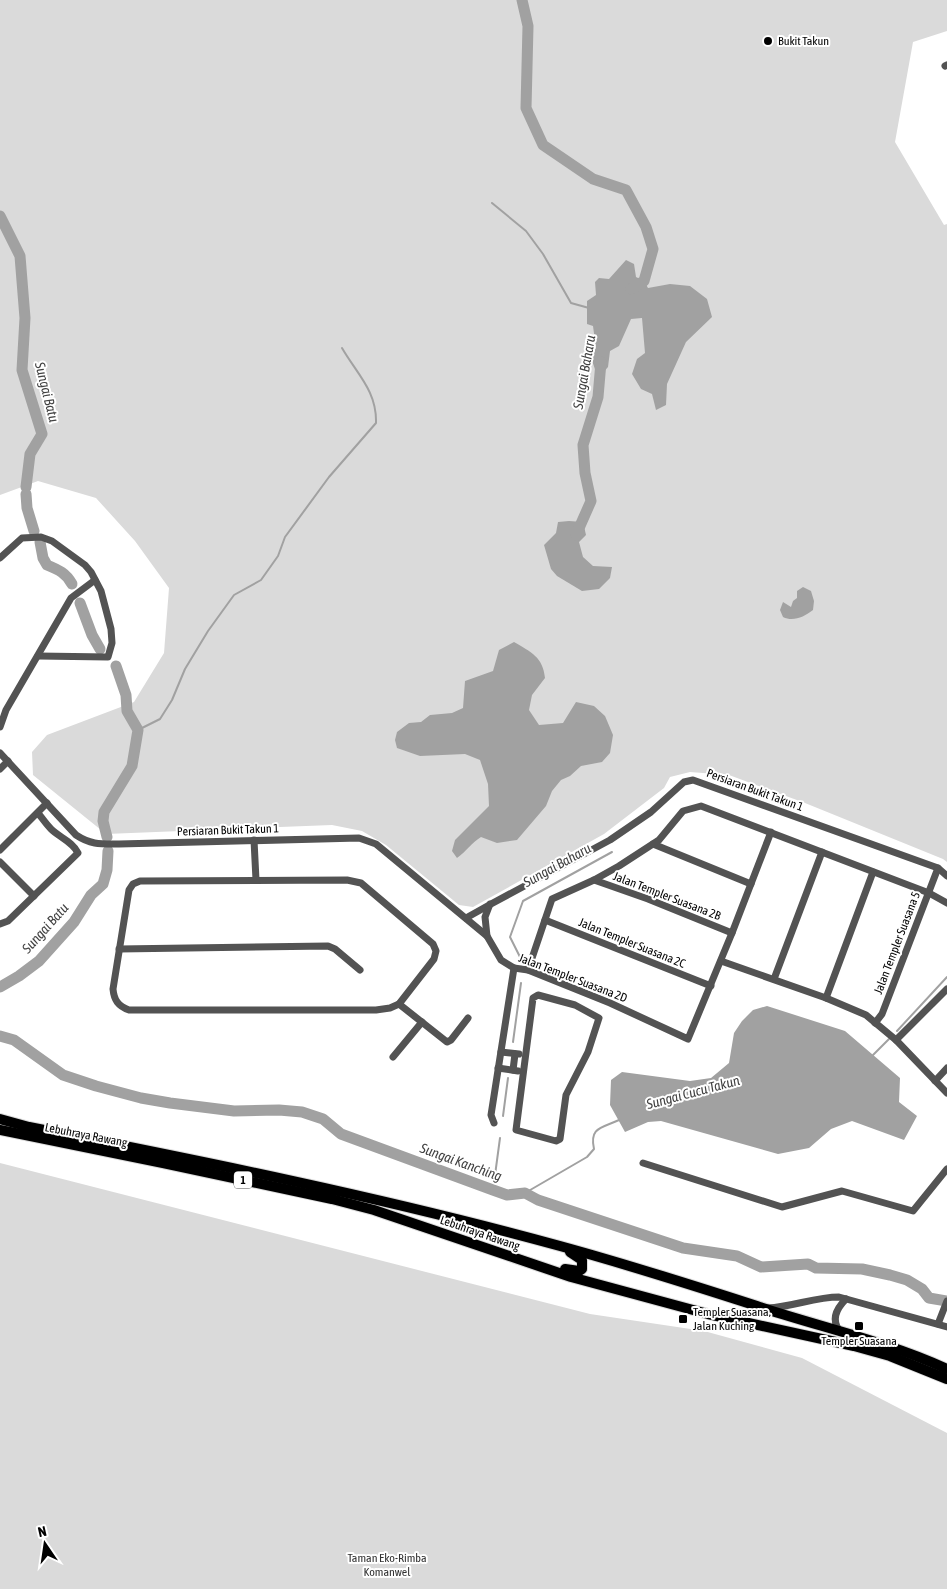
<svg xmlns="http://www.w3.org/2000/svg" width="947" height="1589" viewBox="0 0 947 1589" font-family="'Asap Condensed',sans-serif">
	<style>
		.green { fill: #dadada }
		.water { fill: #a1a1a1 }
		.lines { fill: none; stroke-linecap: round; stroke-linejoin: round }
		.stream { stroke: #a1a1a1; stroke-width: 2 }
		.river { stroke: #a1a1a1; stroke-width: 11 }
		.highway-casing { stroke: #dbdbdb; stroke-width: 12 }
		.minor { stroke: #535353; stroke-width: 7 }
		.highway { stroke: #000; stroke-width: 10 }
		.poi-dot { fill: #000; stroke: #fff; stroke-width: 2 }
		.labels { text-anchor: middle; stroke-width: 4; stroke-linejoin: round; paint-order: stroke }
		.shield { fill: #fff; stroke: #4c4c4c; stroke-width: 1 }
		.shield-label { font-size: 11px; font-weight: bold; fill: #000 }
		.poi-label { font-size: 12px; fill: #000; stroke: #fff; text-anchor: start }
		.street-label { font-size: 12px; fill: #000; stroke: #fff }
		.park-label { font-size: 12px; fill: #313131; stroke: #fff }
		.water-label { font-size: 14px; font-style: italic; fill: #424242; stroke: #fff }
	</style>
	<rect width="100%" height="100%" fill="#fff"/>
	<!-- green -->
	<g class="green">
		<polygon points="0,0 947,0 947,31 913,42 895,142 944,225 947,224 947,862 943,859 805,803 729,775 690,772 670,777 664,788 604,834 473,907 459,905 386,845 362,831 332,825 106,834 33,775 32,752 47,735 134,702 164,653 169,588 135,541 96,498 38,481 0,495"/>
		<polygon points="0,1163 590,1314 704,1331 802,1358 947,1433 947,1589 0,1589"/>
	</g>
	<!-- water -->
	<g class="water">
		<polygon points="626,260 634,264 636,277 644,281 648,288 670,284 690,286 707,299 712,317 686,342 667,384 666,405 656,410 652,394 641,389 632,374 637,359 645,353 642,318 631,319 619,346 610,351 608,367 600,376 596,372 590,355 596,348 593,326 587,324 587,301 596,295 595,282 599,278 609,279"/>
		<polygon points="569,521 583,522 586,535 579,542 583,557 593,566 612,567 610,578 599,589 582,591 557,576 551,569 544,545 556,533 558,522"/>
		<path d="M803,587L811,591L814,601L813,610C804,617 793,622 783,617L780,610L783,602L791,607L793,601L797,598V591Z"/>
		<path d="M514,642C531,652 543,657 545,678L532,695L529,710L539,725L563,723L576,702L594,706L605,716L613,735L610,753L602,762L581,766L570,776L561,780L552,791L546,806L517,840L497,843L481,837C471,843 466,852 457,858L452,851L455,840L489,806L488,784L480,760L465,754L420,756L397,748L395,740L397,732L409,723L421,722L430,715L452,713L463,708L465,681L493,671L499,650Z"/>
		<polygon points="767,1006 845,1031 900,1078 899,1102 917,1116 904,1140 852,1121 831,1129 809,1148 778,1154 661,1121 648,1122 625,1132 610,1105 611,1080 622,1072 690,1081 711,1078 729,1063 734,1033 742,1021 753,1010"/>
	</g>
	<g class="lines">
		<!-- stream -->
		<g class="stream">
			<polyline points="492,203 526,231 543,254 571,303 589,308"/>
			<path d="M138,730L160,719L172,700L185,669L208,631L234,595L261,580L278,556L285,537L329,477L376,423C377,391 357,374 342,348"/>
			<polyline points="523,963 510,937 523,901 612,852"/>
			<polyline points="897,1031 947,977"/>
			<polyline points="513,1042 521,983"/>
			<polyline points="873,1055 889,1039"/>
			<polyline points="503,1116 508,1078"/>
			<polyline points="493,1190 500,1138"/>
			<path d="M525,1193L587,1157L594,1149C589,1127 602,1128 619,1120"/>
		</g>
		<!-- river -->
		<g class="river">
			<polyline points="522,0 528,26 526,108 543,145 593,179 626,190 646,227 653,249 644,281 631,289"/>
			<polyline points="0,216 20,256 25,318 22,370 42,434 30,454 26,487"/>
			<polyline points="26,494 27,508 34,531"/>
			<polyline points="576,535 591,501 585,473 583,445 598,397 601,362"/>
			<path d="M40,542L43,558L47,565C59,570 66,573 72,584"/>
			<polyline points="80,603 92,635 100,649"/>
			<polyline points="107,837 103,821 104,812 132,766 138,730 127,711 126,695 116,666"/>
			<polyline points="0,987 19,976 39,961 74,922 91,895 103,884 107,870 108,851"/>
			<polyline points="0,1036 14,1040 63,1075 96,1086 141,1098 170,1103 234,1111 279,1110 302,1112 323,1119 341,1134 493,1190 507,1195 525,1193 538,1200 683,1248 737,1256 761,1267 808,1264 816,1268 862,1269 890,1275 907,1280 922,1289 929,1298 947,1301"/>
		</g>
		<defs>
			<g id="highway">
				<path d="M0,1119L29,1127C207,1162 385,1198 560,1246C626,1264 692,1285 757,1306C820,1327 886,1341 947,1369"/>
				<polyline points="0,1130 163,1163 332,1199 374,1210 571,1277 708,1314 854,1346 890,1356 947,1379"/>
				<polyline points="565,1269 579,1271 582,1269 582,1260 570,1252"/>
			</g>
		</defs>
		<!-- highway casing -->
		<use href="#highway" class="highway-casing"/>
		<!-- minor -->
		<g class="minor">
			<polyline points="945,66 947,65"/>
			<polyline points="0,558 22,538 41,537 52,541 85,565 91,572 101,591 111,629 112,643 108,657 38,656"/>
			<polyline points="0,727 6,710 71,598 95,580"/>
			<path d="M0,753L76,835C91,845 101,844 119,844L359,838L376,844L487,936L501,960L514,968L528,970L610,1003L688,1039L732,933L771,832"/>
			<polyline points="0,769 8,761"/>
			<polyline points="254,840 256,880"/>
			<polyline points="653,844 751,884"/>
			<polyline points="0,850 47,803"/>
			<polyline points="0,862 34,896"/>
			<path d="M347,880L361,883L433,944L436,951L434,959L399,1004L390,1008L376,1010H129C118,1006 114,1000 113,989L129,890L133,884L140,881Z"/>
			<polyline points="594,880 648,899 732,933"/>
			<polyline points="466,918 491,904 610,840 651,812 684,782 693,780 938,868 947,876"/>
			<polyline points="545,920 711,986"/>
			<path d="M0,924L8,921L78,853C73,842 59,837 51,829C46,824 42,818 38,813"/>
			<polyline points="487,936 485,917 490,904"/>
			<polyline points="119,949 328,946 335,949 360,970"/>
			<polyline points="721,961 826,998 866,1015 896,1040 947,1093"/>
			<polyline points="528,970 552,899 594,880 619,866 659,840 683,811 701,806 929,893 947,903"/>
			<polyline points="774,979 822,852"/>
			<polygon points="538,995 575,1005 599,1018 588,1052 566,1095 560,1139 556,1141 516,1130 533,998"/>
			<polyline points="826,998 873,872"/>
			<polyline points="399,1004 447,1042 451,1040 468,1018"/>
			<polyline points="875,1023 882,1014 938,868"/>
			<polyline points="896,1040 947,989"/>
			<polyline points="501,1052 519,1054"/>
			<polyline points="393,1057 422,1022"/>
			<polyline points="498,1068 518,1071"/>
			<polyline points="513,1070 515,1054"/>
			<polyline points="935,1081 947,1068"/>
			<polyline points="494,1123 491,1115 514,968"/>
			<polyline points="643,1163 782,1207 842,1191 913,1211 947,1169"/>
			<path d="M768,1308C792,1307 815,1297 839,1297L947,1327"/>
			<polyline points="938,1324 947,1301"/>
			<path d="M839,1330C831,1319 837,1308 846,1299"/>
		</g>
		<!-- highway -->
		<use href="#highway" class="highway"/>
	</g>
	<!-- markers -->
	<g class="poi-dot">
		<circle cx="768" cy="41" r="5"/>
		<rect x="678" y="1314" width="10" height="10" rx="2.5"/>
		<rect x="854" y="1321" width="10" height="10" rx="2.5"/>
	</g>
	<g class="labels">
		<!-- shield labels -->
		<rect class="shield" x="234" y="1171.5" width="18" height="17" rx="4"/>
		<g class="shield-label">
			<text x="243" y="1184">1</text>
		</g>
		<!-- poi labels -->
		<g class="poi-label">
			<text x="778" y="45">Bukit Takun</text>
			<text x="693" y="1316">Templer Suasana,<tspan x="693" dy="14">Jalan Kuching</tspan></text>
			<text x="859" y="1345" text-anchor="middle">Templer Suasana</text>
		</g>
		<!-- street labels -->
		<g class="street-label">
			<text transform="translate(755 790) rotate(20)" y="4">Persiaran Bukit Takun 1</text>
			<text transform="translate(228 830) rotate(-2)" y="4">Persiaran Bukit Takun 1</text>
			<text transform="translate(667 896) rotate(21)" y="4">Jalan Templer Suasana 2B</text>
			<text transform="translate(632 943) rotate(22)" y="4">Jalan Templer Suasana 2C</text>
			<text transform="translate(897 943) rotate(-69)" y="4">Jalan Templer Suasana 5</text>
			<text transform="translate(573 978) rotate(21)" y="4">Jalan Templer Suasana 2D</text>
			<text transform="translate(86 1135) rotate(11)" y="4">Lebuhraya Rawang</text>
			<text transform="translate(480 1233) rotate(19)" y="4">Lebuhraya Rawang</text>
		</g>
		<!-- park labels -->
		<g class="park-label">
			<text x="387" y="1562">Taman Eko-Rimba<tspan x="387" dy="14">Komanwel</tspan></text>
		</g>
		<!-- water labels -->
		<g class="water-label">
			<text transform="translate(584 372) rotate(-80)" y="5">Sungai Baharu</text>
			<text transform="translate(47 392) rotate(76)" y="5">Sungai Batu</text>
			<text transform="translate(557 865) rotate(-29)" y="5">Sungai Baharu</text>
			<text transform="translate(45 928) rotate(-48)" y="5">Sungai Batu</text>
			<text transform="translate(693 1092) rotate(-15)" y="5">Sungai Cucu Takun</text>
			<text transform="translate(461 1162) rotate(20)" y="5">Sungai Kanching</text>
		</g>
	</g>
	<!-- north arrow -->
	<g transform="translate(45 1544) rotate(347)" stroke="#ffffff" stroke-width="4" paint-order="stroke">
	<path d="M0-4L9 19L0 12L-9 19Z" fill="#000000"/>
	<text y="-8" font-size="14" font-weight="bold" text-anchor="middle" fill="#000000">N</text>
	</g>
</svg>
